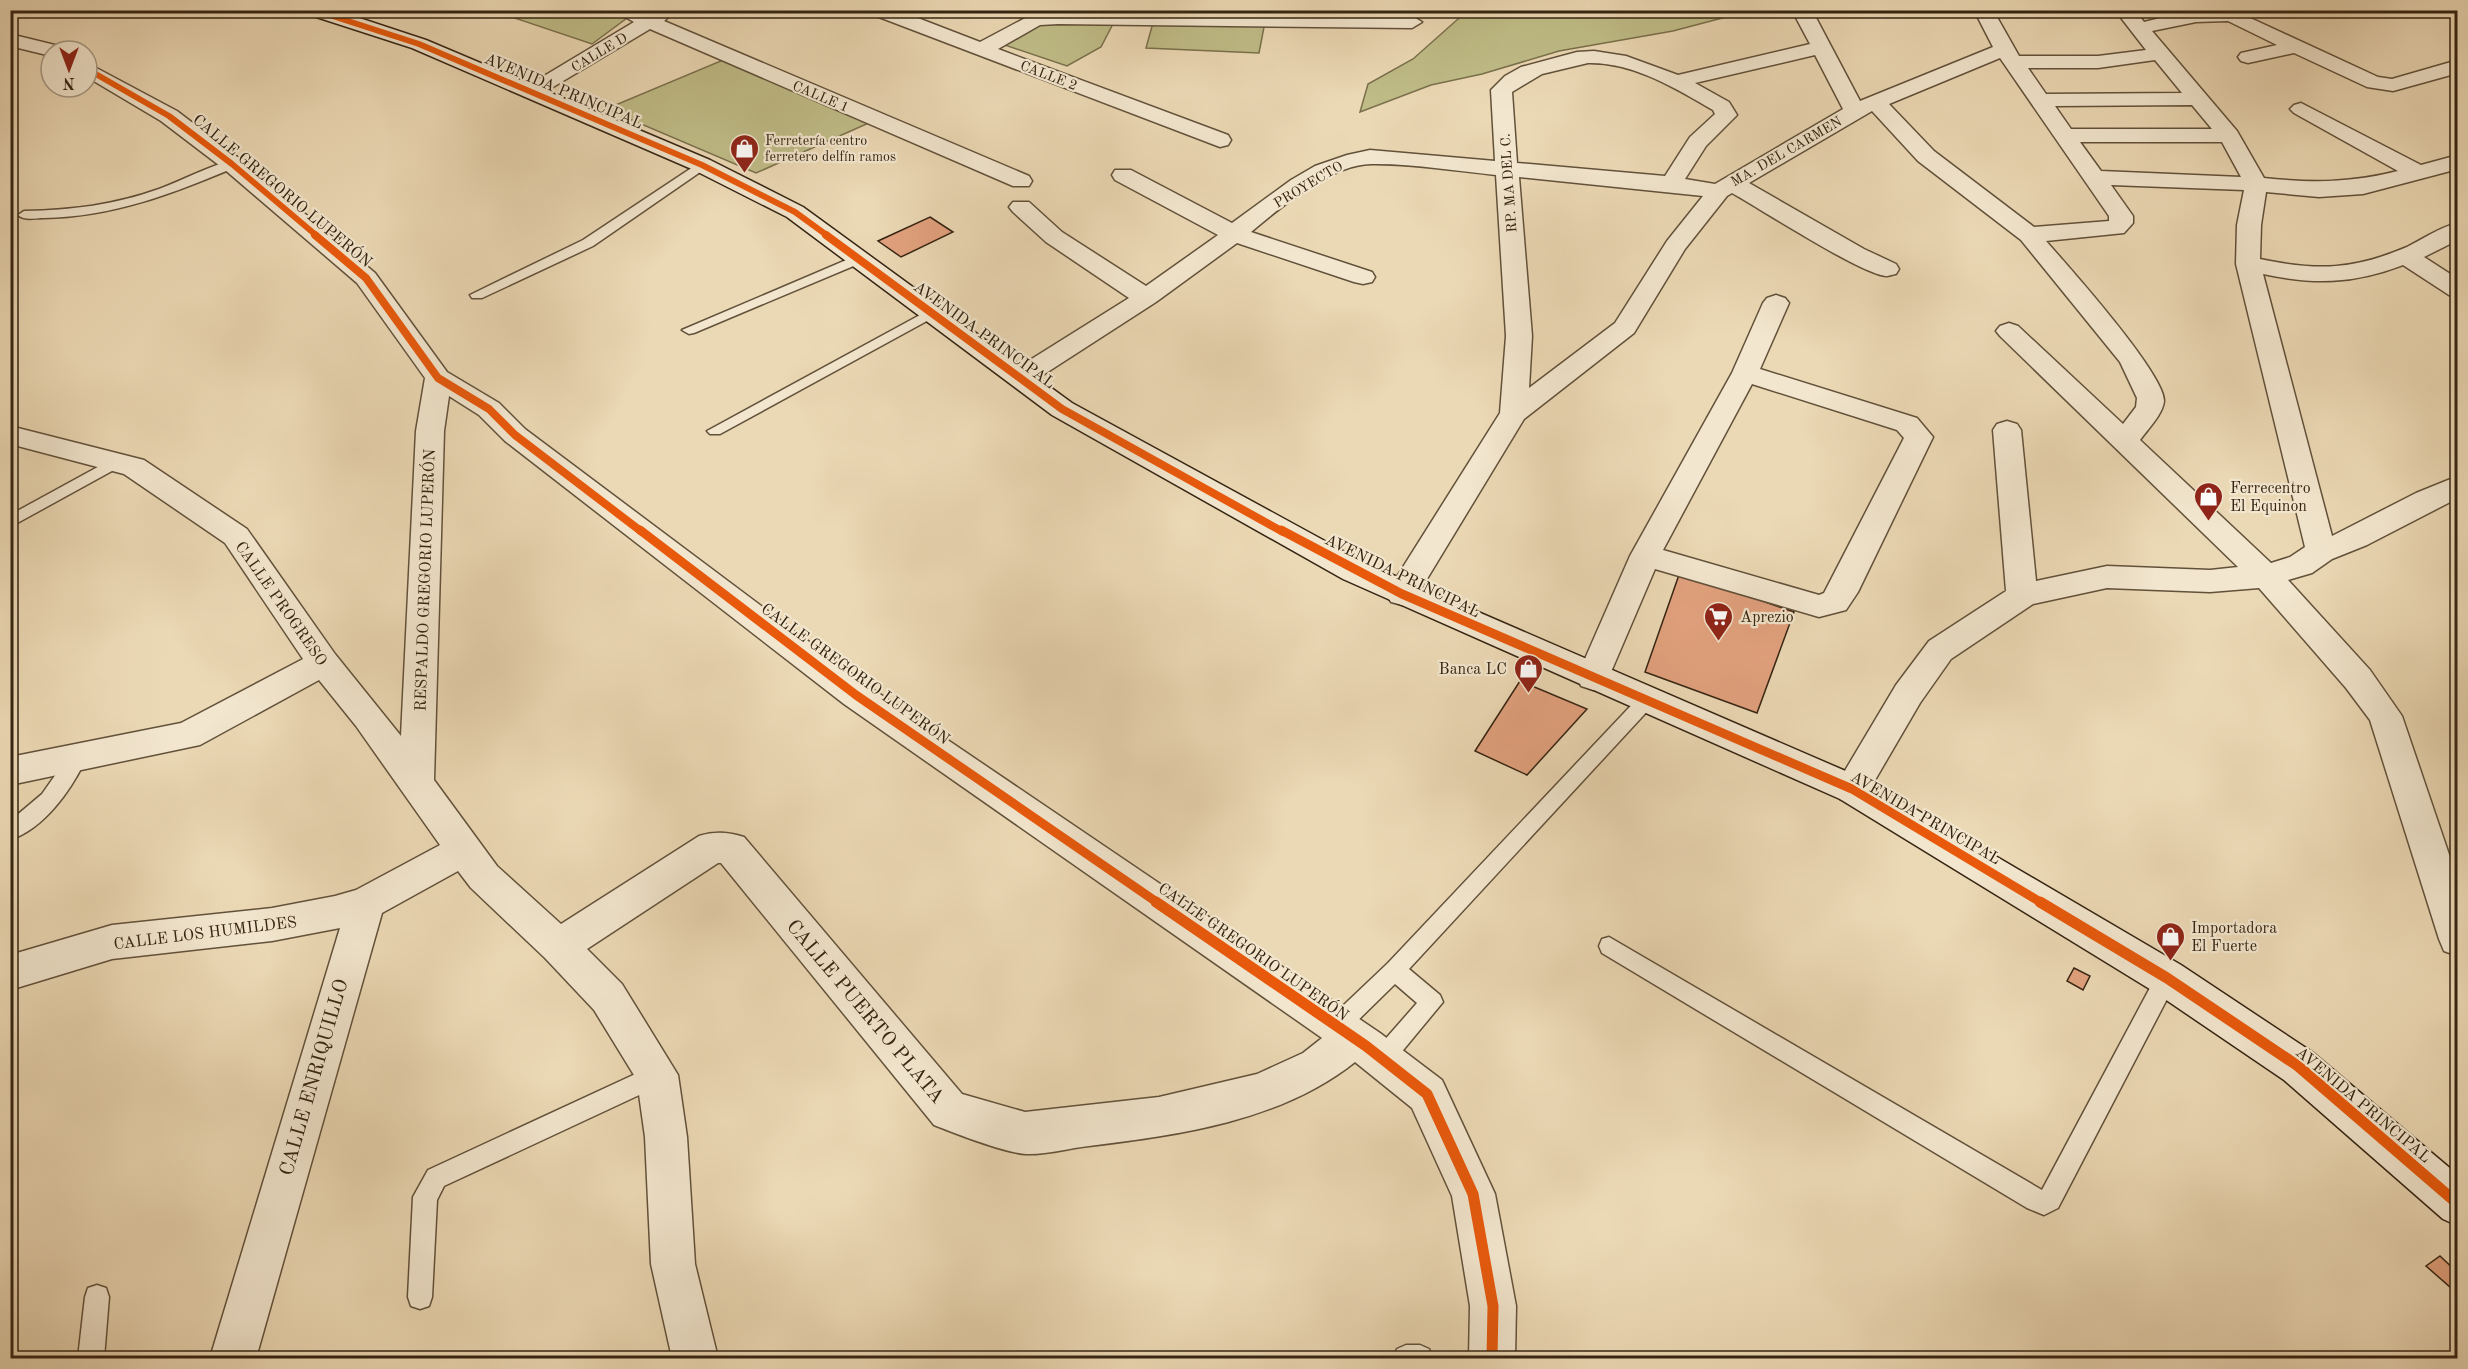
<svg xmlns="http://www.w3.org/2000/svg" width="2468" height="1369" viewBox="0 0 2468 1369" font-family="'Old Standard TT',serif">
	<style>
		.green { fill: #bfbc87; stroke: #7a704c; stroke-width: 1.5 }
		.building { fill: #e2a17e; stroke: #352412; stroke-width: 1.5 }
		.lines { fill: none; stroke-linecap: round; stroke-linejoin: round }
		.lane-casing { stroke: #62513a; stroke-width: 3 }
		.street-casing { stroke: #62513a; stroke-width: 3 }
		.secondary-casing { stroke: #352412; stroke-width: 3 }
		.lane { fill: #f2e6ce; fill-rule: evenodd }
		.street { fill: #f2e6ce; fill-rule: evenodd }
		.secondary { fill: #f2e6ce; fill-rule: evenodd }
		.cycleway-far3-casing { stroke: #f2e6ce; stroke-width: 8 }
		.cycleway-far2-casing { stroke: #f2e6ce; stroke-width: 10 }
		.cycleway-far1-casing { stroke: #f2e6ce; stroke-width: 13 }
		.cycleway-casing { stroke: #f2e6ce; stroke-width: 15 }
		.cycleway-far3 { stroke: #e8590c; stroke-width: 6 }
		.cycleway-far2 { stroke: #e8590c; stroke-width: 8 }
		.cycleway-far1 { stroke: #e8590c; stroke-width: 9 }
		.cycleway { stroke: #e8590c; stroke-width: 11 }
		.labels { text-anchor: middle; stroke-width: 4.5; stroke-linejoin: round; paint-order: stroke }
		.far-street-label { font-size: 14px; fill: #352412; stroke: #f2e6ce }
		.far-poi-label { font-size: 14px; fill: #352412; stroke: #f2e6ce; text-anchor: start }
		.street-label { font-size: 16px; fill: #352412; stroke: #f2e6ce }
		.poi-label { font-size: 16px; fill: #352412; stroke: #f2e6ce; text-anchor: start }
		.near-street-label { font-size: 20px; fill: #352412; stroke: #f2e6ce }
	</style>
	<rect width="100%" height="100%" fill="#ebd8b4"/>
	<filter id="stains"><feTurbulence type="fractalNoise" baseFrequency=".00333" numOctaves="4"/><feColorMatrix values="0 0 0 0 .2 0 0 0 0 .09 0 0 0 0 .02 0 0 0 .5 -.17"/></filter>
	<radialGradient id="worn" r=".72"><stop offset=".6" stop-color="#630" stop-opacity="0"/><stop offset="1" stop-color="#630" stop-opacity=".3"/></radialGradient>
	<!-- green -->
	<g class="green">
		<polygon points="509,11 606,11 627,18 592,44 503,14"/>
		<polygon points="1467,11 1467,10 1749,11 1673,31 1559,51 1482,74 1431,85 1360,112 1368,84 1413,59"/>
		<polygon points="1154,19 1265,22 1259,53 1146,48"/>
		<polygon points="1038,20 1115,20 1101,47 1067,66 999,43"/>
		<polygon points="723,60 871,122 756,173 606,109"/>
	</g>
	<!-- building -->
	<g class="building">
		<polygon points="930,217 953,232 901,257 878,241"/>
		<polygon points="1680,572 1794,612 1757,713 1645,672"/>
		<polygon points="1520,681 1587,709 1527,775 1475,751"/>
		<polygon points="2074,968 2090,976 2083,990 2067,981"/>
		<polygon points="2440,1256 2458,1273 2458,1294 2426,1266"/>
	</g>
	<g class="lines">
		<defs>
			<g id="lane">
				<path d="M232,160L238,164L236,167C174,193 113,217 44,218C35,218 24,221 18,215L24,211C72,210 114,205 159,189C183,180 207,167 232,160Z"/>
				<polygon points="702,161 708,165 706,168 593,246 482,298 472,298 470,295 583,240"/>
				<polygon points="858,255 865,259 863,262 694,333 689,334 682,330"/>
				<polygon points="931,309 938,313 936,316 720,434 710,434 707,431"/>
				<polygon points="116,457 121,458 124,462 121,466 10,527 10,515"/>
				<polygon points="1647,693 1653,695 1656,700 1653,705 1409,969 1440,995 1443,1002 1390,1066 1382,1069 1374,1066 1371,1059 1374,1052 1417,1003 1395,984 1345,1033 1337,1036 1329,1033 1326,1026 1329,1019 1388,963 1641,695"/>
				<path d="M77,751L84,754L86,759C71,790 45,828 10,840V821L42,794L70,754Z"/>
				<polygon points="1609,937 2042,1190 2159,971 2167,968 2175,971 2178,978 2058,1208 2044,1215 2027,1208 1602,953 1599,946 1602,939"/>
				<polygon points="657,1064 665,1067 668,1075 665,1083 444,1186 437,1200 432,1297 429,1306 420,1309 411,1306 408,1297 413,1197 428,1170"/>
				<polygon points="97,1285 106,1288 109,1297 104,1358 78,1358 85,1297 88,1288"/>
				<polygon points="1406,1345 1420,1345 1429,1349 1433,1358 1393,1358 1397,1349"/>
			</g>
			<g id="street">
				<polygon points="613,10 639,10 648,14 654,10 671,10 673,13 664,21 1029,176 1032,181 1029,186 1013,186 650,29 538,96 524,96 521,92 524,88 634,22"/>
				<polygon points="869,10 897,10 980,42 1029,16 1058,12 1412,16 1422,22 1412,28 1058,24 1040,25 998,49 1228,135 1231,140 1228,145 1220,147 871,14"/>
				<path d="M1796,10H1815L1814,14L1860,101L1993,47L1974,10H1993L2019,56H2098L2146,50L2115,10H2135L2144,22L2193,10H2233L2378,77L2392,79L2458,60V73L2393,91L2367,87L2294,53L2248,63L2241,61L2238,57L2241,53L2277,45L2228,21L2196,22L2152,31L2237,131L2264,178C2313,183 2350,183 2398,171L2294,113L2290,109L2294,105L2301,103L2421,165L2458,155V169L2363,194L2319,197L2266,192L2261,225L2260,259C2317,271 2353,270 2407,247C2423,239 2440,227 2458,223V240L2424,257L2458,279V297L2449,295L2403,265C2353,284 2315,285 2263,274L2332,536L2416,493L2458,476V498L2367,545L2332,559L2312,573L2288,580L2370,670L2402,716L2458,881V956L2444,951L2439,939L2370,720L2346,688L2259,588L2210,592L2107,588L2033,604L1951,659L1920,703L1864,799L1852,803L1840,799L1834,789L1840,779L1896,685L1929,641L2006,591L1993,430L1997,424L2007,421L2017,424L2021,430L2036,581L2107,566L2210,570L2238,567L2000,336L1996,331L2000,326L2009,323L2018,326L2123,424L2136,407L2137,398L2120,362L2021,240L1918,161L1872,111L1749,183L1864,249L1896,264L1899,269L1896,274C1895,274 1888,276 1887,276C1864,276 1759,208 1732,193L1727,196L1685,249L1634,333L1524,419L1413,602L1402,605L1391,602L1386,594L1500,413L1506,336L1496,175C1457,171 1409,163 1371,164C1330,165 1281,207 1251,232L1372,272L1375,277L1372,282L1363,284L1354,282L1237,243L1156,302L1029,384L1020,386L1011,384L1007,378L1011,372L1129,298L1046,242L1013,212L1009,207L1013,202H1029L1062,232L1146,286L1218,235L1115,180L1112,175L1115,170H1131L1232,223L1291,180L1315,166L1347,155L1370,150L1495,161L1491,90L1505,76L1521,67L1577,52L1594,51L1626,56L1678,75L1810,44L1794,14ZM1815,55L1843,109L1715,184L1685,179L1706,146L1737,115L1729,102L1695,83ZM2000,58L2109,216V221L2034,227L1934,151L1889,104ZM2155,60L2182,93L2046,94L2028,68H2098ZM1588,63C1633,62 1675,88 1713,110L1715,114L1690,137L1665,176L1517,163L1512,92L1542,74ZM2192,105L2212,129H2071L2055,106ZM2080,142H2222L2241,177L2101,171ZM1519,177L1703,196L1667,241L1615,323L1529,388L1532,336ZM2111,185L2244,190L2237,225L2236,264L2305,547L2290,557L2271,563L2140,440C2148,429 2163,414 2164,401C2165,374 2068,266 2046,241L2124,233L2133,223V216Z"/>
				<polygon points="10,34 63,47 66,51 51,51 51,56 10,46"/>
				<path d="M87,63L177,111L240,159L375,273L447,372L499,403L525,429L868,686L1380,1033L1442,1080L1495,1194L1516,1306L1515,1358H1469L1470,1306L1452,1196L1412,1108L1355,1062C1281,1121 1180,1135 1089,1146C1069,1148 1046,1155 1026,1154C1006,1153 954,1133 934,1125L721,863H718L587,949L622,984L678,1075L687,1137L695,1264L718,1358H672L651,1264L645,1137L637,1080L594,1010L545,958L471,888L458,871L382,913L256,1358H210L340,928L272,941L112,959L10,990V955L112,925L272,908L335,896L356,890L440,845L356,726L319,680L200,745L10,785V757L181,723L303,659L225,543L124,474L10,444V426L144,460L247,529L335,654L401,736L416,431L425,378L357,283L224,169L161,121L87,77ZM449,396L479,415L505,441L844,704L1322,1038L1303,1053L1257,1074L1159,1097L1025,1112L962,1094L744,837C728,832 715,831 699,836L561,924L497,866L434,780L444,431Z"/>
				<path d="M1776,295L1785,298L1789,303L1760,369L1917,418L1933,437L1858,592L1846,610L1819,617L1655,569L1605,686L1593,690L1581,686L1577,677L1630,556L1732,373L1763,303L1767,298ZM1752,384L1897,430L1904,438L1824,593L1819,595L1663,550Z"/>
			</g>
			<polygon id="secondary" points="305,10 335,10 426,40 710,160 803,207 1072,403 1365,563 1864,779 2181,965 2312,1052 2458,1175 2458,1226 2443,1219 2284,1080 2153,991 1840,799 1343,579 1052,415 787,217 694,170 412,48 307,14"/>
		</defs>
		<!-- lane casing -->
		<use href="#lane" class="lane-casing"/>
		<!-- street casing -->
		<use href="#street" class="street-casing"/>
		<!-- secondary casing -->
		<use href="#secondary" class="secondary-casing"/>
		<!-- lane -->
		<use href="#lane" class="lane"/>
		<!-- street -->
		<use href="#street" class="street"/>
		<!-- secondary -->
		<use href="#secondary" class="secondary"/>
		<defs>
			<g id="cycleway-far3">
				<polyline points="314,10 419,44 702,165 795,212 828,236"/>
				<polyline points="87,69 169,116 232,164 317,236"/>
			</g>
			<g id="cycleway-far2">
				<polyline points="315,235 366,278 438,378 489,409 515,435 642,532"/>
				<polyline points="826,235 1062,409 1283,532"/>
			</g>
			<g id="cycleway-far1">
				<polyline points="640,530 856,695 1158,903"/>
				<polyline points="1281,530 1402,594 1852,789 2042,903"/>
			</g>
			<g id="cycleway">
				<polyline points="1156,902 1366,1046 1427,1094 1473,1194 1493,1306 1492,1358"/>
				<polyline points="2040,902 2167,978 2298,1066 2458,1204"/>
			</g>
		</defs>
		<!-- cycleway-far3 casing -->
		<use href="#cycleway-far3" class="cycleway-far3-casing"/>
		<!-- cycleway-far2 casing -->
		<use href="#cycleway-far2" class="cycleway-far2-casing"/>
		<!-- cycleway-far1 casing -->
		<use href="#cycleway-far1" class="cycleway-far1-casing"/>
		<!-- cycleway casing -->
		<use href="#cycleway" class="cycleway-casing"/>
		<!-- cycleway-far3 -->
		<use href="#cycleway-far3" class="cycleway-far3"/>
		<!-- cycleway-far2 -->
		<use href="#cycleway-far2" class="cycleway-far2"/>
		<!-- cycleway-far1 -->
		<use href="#cycleway-far1" class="cycleway-far1"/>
		<!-- cycleway -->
		<use href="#cycleway" class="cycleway"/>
	</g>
	<!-- icons -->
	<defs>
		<symbol id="shop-pin" viewBox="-11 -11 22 30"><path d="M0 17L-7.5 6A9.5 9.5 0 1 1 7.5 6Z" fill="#8f2418" stroke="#f2e6ce"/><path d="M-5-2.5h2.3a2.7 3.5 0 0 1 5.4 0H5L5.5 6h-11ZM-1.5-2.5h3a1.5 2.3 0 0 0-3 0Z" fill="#fff"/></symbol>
		<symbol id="supermarket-pin" viewBox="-11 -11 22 30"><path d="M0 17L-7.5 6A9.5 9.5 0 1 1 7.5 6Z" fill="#8f2418" stroke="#f2e6ce"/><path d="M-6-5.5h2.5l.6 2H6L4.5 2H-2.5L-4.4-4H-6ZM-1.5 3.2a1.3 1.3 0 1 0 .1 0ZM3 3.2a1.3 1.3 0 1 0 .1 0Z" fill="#fff"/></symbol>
	</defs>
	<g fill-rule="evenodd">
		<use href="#shop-pin" x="728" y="132" width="33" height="45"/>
		<use href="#shop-pin" x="2192" y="480" width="33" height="45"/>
		<use href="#supermarket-pin" x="1702" y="600" width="33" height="45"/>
		<use href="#shop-pin" x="1512" y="652" width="33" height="45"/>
		<use href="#shop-pin" x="2154" y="920" width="33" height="45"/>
	</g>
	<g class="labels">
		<!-- far-street labels -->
		<g class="far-street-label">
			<text transform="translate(599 52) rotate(-31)" y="5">CALLE D</text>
			<text transform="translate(1049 75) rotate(21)" y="5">CALLE 2</text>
			<text transform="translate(821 96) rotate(23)" y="5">CALLE 1</text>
			<text transform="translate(1786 151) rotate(-30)" y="5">MA. DEL CARMEN</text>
			<text transform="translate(1508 183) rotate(-94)" y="5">RP. MA DEL C.</text>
			<text transform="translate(1308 184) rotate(-31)" y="5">PROYECTO</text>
		</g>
		<!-- far-poi labels -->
		<g class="far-poi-label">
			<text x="765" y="145">Ferretería centro<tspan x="765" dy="16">ferretero delfín ramos</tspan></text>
		</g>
		<!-- street labels -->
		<g class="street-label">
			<text transform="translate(564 90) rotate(23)" y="6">AVENIDA PRINCIPAL</text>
			<text transform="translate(283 190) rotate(40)" y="6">CALLE GREGORIO LUPERÓN</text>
			<text transform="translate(985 334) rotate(36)" y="6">AVENIDA PRINCIPAL</text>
			<text transform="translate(1403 575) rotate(26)" y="6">AVENIDA PRINCIPAL</text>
			<text transform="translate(424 580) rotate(-88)" y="6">RESPALDO GREGORIO LUPERÓN</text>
			<text transform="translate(282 603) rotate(55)" y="6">CALLE PROGRESO</text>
			<text transform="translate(856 673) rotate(36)" y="6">CALLE GREGORIO LUPERÓN</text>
			<text transform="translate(1926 817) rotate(30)" y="6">AVENIDA PRINCIPAL</text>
			<text transform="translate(205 932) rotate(-7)" y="6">CALLE LOS HUMILDES</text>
			<text transform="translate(1254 951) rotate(35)" y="6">CALLE GREGORIO LUPERÓN</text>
			<text transform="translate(2364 1104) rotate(40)" y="6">AVENIDA PRINCIPAL</text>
		</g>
		<!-- poi labels -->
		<g class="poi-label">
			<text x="2230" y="493">Ferrecentro<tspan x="2230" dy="18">El Equinon</tspan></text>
			<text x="1740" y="622">Aprezio</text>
			<text x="1507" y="674" text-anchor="end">Banca LC</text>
			<text x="2191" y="933">Importadora<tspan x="2191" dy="18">El Fuerte</tspan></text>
		</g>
		<!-- near-street labels -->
		<g class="near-street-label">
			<text transform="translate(866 1011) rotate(50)" y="7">CALLE PUERTO PLATA</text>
			<text transform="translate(313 1077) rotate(-74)" y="7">CALLE ENRIQUILLO</text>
		</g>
	</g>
	<!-- margin -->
	<rect width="2468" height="1369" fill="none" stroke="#ebd8b4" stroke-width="36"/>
	<rect x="12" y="12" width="2444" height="1345" fill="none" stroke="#352412" stroke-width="3"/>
	<rect x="18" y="18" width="2432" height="1333" fill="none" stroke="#352412" stroke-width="1.5"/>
	<!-- north arrow -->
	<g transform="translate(69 69) rotate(180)"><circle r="28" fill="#f2e6ce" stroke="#a69883" stroke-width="1.5"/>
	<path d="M0-4.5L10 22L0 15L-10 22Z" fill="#8f2418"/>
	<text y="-9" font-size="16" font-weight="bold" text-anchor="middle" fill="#352412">N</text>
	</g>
	<rect width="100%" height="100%" filter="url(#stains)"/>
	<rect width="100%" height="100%" fill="url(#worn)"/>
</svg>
